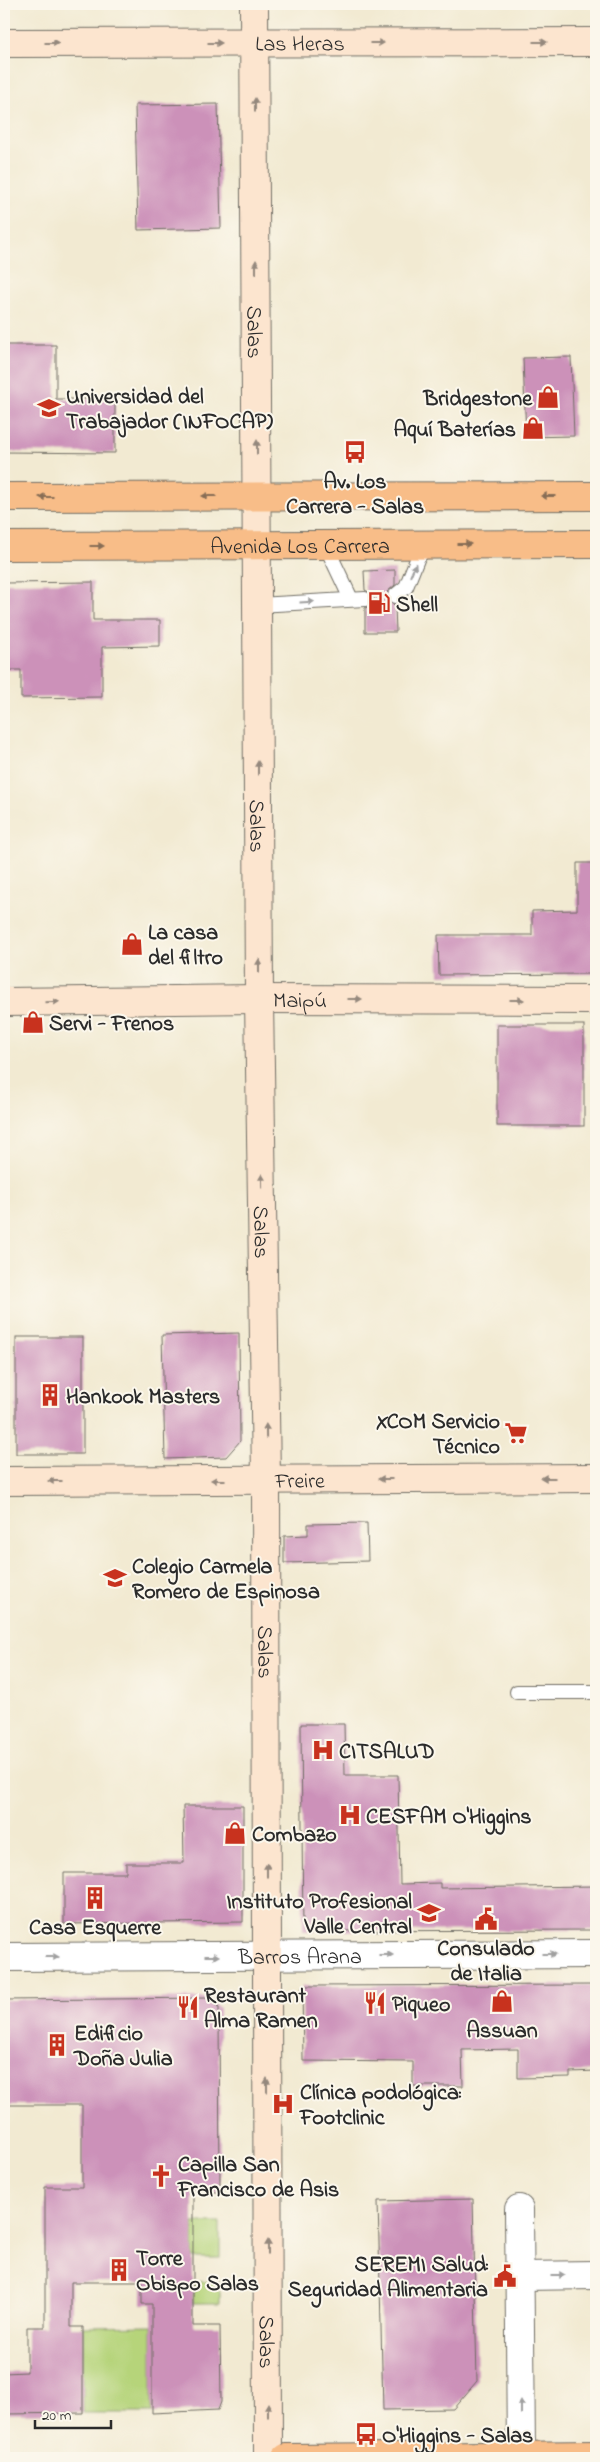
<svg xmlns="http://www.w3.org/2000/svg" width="600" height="2462" viewBox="0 0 600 2462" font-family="'Indie Flower',sans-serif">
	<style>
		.green { fill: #b6d47a; stroke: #708052 }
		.building { fill: #cc91b9 }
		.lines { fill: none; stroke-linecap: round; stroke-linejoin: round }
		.lane-casing { stroke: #716e65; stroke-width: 16 }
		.street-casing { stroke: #716e65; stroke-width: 30 }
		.secondary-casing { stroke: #716e65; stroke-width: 30 }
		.primary-casing { stroke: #716e65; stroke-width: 30 }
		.lane { stroke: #fff; stroke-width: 14 }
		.street { stroke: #fff; stroke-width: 28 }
		.secondary { stroke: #fce5cf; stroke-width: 28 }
		.primary { stroke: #f8bd88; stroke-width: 28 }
		.oneway { fill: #94887d }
		.oneway2 { fill: #876d55 }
		.oneway3 { fill: #a0a0a0 }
		.labels { text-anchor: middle; stroke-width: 4; stroke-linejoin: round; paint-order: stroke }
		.street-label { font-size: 22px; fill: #2b2b2b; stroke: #fbf7ec }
		.poi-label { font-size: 22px; font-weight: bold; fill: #2b2b2b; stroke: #fbf7ec; text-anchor: start }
	</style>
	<rect width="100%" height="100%" fill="#fbf7ec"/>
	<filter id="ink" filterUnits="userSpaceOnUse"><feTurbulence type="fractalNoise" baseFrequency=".02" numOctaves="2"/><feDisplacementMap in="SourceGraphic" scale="10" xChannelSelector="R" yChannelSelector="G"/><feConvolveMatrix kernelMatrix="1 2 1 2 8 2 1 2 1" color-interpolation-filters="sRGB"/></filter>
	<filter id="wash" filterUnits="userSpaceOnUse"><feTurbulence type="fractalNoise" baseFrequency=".0096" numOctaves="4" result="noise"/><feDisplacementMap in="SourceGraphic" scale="20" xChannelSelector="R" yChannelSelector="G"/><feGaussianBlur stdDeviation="1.12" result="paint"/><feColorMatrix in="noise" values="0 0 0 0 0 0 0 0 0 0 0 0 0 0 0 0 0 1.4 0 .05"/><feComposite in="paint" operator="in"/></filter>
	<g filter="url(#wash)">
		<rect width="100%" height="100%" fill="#f2ead2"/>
		<!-- green -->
		<g class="green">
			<rect x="193" y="2223" width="27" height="35"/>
			<polygon points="220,2281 220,2303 193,2303 193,2282"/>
			<polygon points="152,2326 152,2413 83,2413 83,2327"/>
		</g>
		<g id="blocks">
			<!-- building -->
			<g class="building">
				<polygon points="218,104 221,228 138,230 135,105"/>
				<polygon points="4,345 56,345 56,399 115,399 115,453 4,452"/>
				<polygon points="571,357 574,436 526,437 523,358"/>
				<polygon points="395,570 395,585 387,592 386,597 389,602 395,605 396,632 365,632 365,608 370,606 374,599 372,594 365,590 364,571"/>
				<polygon points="93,582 93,620 160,620 160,646 102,647 102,697 21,698 21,670 4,670 4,583"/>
				<polygon points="577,863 596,863 596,974 439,975 438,935 532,935 532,911 577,910"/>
				<rect x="497" y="1025" width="87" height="101"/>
				<polygon points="239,1333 240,1441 226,1457 165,1459 162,1335"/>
				<rect x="16" y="1337" width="67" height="117"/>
				<polygon points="367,1523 368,1561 284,1563 284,1536 308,1535 308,1524"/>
				<polygon points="301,1724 344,1724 345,1775 398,1775 400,1884 440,1883 440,1888 596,1886 596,1930 303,1931"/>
				<polygon points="183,1806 243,1806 243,1922 64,1924 64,1873 126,1873 126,1863 184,1863"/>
				<polygon points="596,1985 596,2071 570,2072 570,2077 518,2078 518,2049 462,2050 463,2086 413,2086 413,2062 303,2061 302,1986"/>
				<polygon points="209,1998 219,2008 220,2192 193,2192 193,2326 220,2326 221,2402 218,2410 152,2413 152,2304 142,2304 142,2282 71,2282 71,2327 83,2327 83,2413 4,2414 4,2373 27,2372 27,2327 45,2327 45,2187 82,2187 82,2105 4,2105 4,2000"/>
				<polygon points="473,2199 477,2381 453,2409 383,2410 378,2201"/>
			</g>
		</g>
	</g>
	<g filter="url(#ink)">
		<use href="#blocks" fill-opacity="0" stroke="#716e65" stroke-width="1"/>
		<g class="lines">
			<defs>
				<g id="lane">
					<polyline points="325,544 351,599"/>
					<polyline points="395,596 406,587 418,557 430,544"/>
					<polyline points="258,605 365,599"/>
					<polyline points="517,1692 596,1692"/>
				</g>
				<g id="street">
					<path id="s1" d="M4,1957L596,1954"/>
					<polyline points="519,2209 521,2456"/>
					<polyline points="520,2276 596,2275"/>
				</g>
				<g id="secondary">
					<path id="s2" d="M254,4L259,999L266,1479L268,2458"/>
					<path id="s3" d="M4,43L596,42"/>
					<path id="s4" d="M4,1002L259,999L596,1000"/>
					<path id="s5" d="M4,1481L596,1478"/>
				</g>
				<g id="primary">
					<polyline points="4,497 596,496"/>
					<path id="s6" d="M4,546L596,544"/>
					<polyline points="286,2458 596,2455"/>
				</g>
			</defs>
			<!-- lane casing -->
			<use href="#lane" class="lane-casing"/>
			<!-- street casing -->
			<use href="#street" class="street-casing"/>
			<!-- secondary casing -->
			<use href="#secondary" class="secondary-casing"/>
			<!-- primary casing -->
			<use href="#primary" class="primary-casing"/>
			<!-- lane -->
			<use href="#lane" class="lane"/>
			<!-- street -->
			<use href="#street" class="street"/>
			<!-- secondary -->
			<use href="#secondary" class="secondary"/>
			<!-- primary -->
			<use href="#primary" class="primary"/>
		</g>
		<!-- one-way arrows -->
		<defs><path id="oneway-solid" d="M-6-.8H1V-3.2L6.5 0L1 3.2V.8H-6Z" transform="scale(1.25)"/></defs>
		<g class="oneway">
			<use href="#oneway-solid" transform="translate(540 42)"/>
			<use href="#oneway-solid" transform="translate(52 43)"/>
			<use href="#oneway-solid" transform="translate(215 43)"/>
			<use href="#oneway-solid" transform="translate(377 43)"/>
			<use href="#oneway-solid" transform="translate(255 105) rotate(-90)"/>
			<use href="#oneway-solid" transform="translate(256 267) rotate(-90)"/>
			<use href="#oneway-solid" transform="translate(257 447) rotate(-90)"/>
			<use href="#oneway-solid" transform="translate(258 768) rotate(-90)"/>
			<use href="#oneway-solid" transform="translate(259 966) rotate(-90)"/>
			<use href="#oneway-solid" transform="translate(355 999)"/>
			<use href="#oneway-solid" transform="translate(517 1000)"/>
			<use href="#oneway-solid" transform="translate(52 1002) rotate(-1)"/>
			<use href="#oneway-solid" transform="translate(262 1181) rotate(-91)"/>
			<use href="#oneway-solid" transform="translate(266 1431) rotate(-91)"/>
			<use href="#oneway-solid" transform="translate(548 1478) rotate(180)"/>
			<use href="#oneway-solid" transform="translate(385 1479) rotate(180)"/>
			<use href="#oneway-solid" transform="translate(218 1480) rotate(180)"/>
			<use href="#oneway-solid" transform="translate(55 1481) rotate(180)"/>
			<use href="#oneway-solid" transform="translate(267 1870) rotate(-90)"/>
			<use href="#oneway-solid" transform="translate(267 2085) rotate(-90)"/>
			<use href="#oneway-solid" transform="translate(268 2247) rotate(-90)"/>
			<use href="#oneway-solid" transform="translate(268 2410) rotate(-90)"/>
		</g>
		<g class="oneway2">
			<use href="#oneway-solid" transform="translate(209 496) rotate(180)"/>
			<use href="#oneway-solid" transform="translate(548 496) rotate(180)"/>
			<use href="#oneway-solid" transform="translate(46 497) rotate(180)"/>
			<use href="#oneway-solid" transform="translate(464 544)"/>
			<use href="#oneway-solid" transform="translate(97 546)"/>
		</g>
		<g class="oneway3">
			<use href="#oneway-solid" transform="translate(413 570) rotate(-67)"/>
			<use href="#oneway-solid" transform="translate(307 602) rotate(-3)"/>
			<use href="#oneway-solid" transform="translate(549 1954)"/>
			<use href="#oneway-solid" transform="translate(386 1955)"/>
			<use href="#oneway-solid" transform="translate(212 1956)"/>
			<use href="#oneway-solid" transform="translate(52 1957)"/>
			<use href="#oneway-solid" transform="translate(558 2275)"/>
			<use href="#oneway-solid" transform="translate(521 2407) rotate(-90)"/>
		</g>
	</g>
	<!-- icons -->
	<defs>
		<symbol id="shop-bare" viewBox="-9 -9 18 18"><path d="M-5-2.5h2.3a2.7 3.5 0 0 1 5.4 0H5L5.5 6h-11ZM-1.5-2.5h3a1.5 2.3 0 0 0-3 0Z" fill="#c8321e" stroke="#fbf7ec" stroke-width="2.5" paint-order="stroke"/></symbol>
		<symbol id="school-bare" viewBox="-9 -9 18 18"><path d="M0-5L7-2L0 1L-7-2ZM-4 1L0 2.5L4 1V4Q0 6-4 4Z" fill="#c8321e" stroke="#fbf7ec" stroke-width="2.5" paint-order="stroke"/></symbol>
		<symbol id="bus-bare" viewBox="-9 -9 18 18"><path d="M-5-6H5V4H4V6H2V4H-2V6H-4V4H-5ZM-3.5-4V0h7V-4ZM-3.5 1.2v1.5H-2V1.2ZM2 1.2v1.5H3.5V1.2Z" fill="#c8321e" stroke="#fbf7ec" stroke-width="2.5" paint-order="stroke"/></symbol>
		<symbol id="fuel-bare" viewBox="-9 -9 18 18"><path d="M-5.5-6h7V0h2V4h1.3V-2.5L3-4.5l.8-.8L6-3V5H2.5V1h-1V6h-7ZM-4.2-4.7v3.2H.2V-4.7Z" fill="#c8321e" stroke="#fbf7ec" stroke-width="2.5" paint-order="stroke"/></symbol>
		<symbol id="building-bare" viewBox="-9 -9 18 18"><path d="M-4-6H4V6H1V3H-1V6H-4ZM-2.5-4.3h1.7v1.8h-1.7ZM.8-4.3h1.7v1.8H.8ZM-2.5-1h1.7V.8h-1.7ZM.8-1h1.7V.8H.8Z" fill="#c8321e" stroke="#fbf7ec" stroke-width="2.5" paint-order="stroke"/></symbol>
		<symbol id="supermarket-bare" viewBox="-9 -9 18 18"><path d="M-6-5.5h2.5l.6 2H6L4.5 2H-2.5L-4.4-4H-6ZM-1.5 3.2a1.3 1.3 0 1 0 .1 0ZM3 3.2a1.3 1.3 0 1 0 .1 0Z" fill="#c8321e" stroke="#fbf7ec" stroke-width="2.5" paint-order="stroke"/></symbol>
		<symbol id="hospital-bare" viewBox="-9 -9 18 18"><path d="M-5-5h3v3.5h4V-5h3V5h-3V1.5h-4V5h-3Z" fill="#c8321e" stroke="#fbf7ec" stroke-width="2.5" paint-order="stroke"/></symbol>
		<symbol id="university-bare" viewBox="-9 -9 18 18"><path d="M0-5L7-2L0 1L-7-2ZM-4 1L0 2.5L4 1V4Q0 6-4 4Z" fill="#c8321e" stroke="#fbf7ec" stroke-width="2.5" paint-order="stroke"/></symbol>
		<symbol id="civic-bare" viewBox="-9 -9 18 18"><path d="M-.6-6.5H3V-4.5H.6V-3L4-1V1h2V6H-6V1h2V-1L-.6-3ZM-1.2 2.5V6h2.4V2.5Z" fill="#c8321e" stroke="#fbf7ec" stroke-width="2.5" paint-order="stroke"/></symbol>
		<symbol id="restaurant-bare" viewBox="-9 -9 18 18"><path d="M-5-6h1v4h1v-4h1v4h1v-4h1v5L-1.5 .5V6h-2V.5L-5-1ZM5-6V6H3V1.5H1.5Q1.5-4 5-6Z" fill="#c8321e" stroke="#fbf7ec" stroke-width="2.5" paint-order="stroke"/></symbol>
		<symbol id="church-bare" viewBox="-9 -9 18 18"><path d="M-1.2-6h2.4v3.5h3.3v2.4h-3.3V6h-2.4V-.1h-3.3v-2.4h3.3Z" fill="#c8321e" stroke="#fbf7ec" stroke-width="2.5" paint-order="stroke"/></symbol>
	</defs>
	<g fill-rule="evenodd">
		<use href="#shop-bare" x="532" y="381" width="32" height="32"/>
		<use href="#school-bare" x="33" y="392" width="32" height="32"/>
		<use href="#shop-bare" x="517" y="412" width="32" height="32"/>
		<use href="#bus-bare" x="339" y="436" width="32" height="32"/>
		<use href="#fuel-bare" x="363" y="587" width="32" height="32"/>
		<use href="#shop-bare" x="116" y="928" width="32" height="32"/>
		<use href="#shop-bare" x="17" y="1006" width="32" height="32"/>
		<use href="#building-bare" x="34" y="1379" width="32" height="32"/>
		<use href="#supermarket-bare" x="500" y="1417" width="32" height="32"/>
		<use href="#school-bare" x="99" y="1562" width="32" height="32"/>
		<use href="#hospital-bare" x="307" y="1734" width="32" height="32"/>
		<use href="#hospital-bare" x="334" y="1799" width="32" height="32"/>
		<use href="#shop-bare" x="219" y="1817" width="32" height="32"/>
		<use href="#building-bare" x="79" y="1882" width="32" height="32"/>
		<use href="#university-bare" x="413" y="1897" width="32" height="32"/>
		<use href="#civic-bare" x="470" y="1903" width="32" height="32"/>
		<use href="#shop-bare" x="486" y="1985" width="32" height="32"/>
		<use href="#restaurant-bare" x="359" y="1987" width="32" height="32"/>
		<use href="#restaurant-bare" x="172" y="1991" width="32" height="32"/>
		<use href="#building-bare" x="41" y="2029" width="32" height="32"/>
		<use href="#hospital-bare" x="267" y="2088" width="32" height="32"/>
		<use href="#church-bare" x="145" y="2160" width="32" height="32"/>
		<use href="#building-bare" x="103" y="2254" width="32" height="32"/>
		<use href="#civic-bare" x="489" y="2260" width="32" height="32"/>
		<use href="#bus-bare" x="350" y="2418" width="32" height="32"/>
	</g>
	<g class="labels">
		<!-- street labels -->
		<g class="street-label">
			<text dy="8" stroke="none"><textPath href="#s3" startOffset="296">Las Heras</textPath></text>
			<text dy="8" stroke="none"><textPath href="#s2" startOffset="328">Salas</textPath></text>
			<text dy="8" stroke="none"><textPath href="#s6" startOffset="296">Avenida Los Carrera</textPath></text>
			<text dy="8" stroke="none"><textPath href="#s2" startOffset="822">Salas</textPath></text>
			<text dy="8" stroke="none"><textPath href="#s4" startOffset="296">Maipú</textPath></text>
			<text dy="8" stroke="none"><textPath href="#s2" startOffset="1228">Salas</textPath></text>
			<text dy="8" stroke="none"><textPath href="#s5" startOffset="296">Freire</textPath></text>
			<text dy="8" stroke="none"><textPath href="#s2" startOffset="1648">Salas</textPath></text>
			<text dy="8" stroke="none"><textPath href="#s1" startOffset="296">Barros Arana</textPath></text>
			<text dy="8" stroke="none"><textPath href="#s2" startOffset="2338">Salas</textPath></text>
		</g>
		<!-- poi labels -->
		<g class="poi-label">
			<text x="66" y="403">Universidad del<tspan x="66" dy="25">Trabajador (INFOCAP)</tspan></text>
			<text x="532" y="405" text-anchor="end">Bridgestone</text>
			<text x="516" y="436" text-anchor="end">Aquí Baterías</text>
			<text x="355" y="488" text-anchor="middle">Av. Los<tspan x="355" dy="25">Carrera - Salas</tspan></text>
			<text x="396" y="611">Shell</text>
			<text x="148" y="939">La casa<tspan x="148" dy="25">del filtro</tspan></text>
			<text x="49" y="1030">Servi - Frenos</text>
			<text x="66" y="1403">Hankook Masters</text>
			<text x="500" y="1428" text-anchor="end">XCOM Servicio<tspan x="500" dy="25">Técnico</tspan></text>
			<text x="132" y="1573">Colegio Carmela<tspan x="132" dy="25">Romero de Espinosa</tspan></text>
			<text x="339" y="1758">CITSALUD</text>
			<text x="366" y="1823">CESFAM O'Higgins</text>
			<text x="252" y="1841">Combazo</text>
			<text x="412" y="1908" text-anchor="end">Instituto Profesional<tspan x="412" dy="25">Valle Central</tspan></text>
			<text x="95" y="1934" text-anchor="middle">Casa Esquerre</text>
			<text x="486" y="1955" text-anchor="middle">Consulado<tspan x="486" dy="25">de Italia</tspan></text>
			<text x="204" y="2002">Restaurant<tspan x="204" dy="25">Alma Ramen</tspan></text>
			<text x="392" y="2011">Piqueo</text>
			<text x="502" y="2037" text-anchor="middle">Assuan</text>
			<text x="74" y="2040">Edificio<tspan x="74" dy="25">Doña Julia</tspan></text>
			<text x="300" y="2099">Clínica podológica:<tspan x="300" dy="25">Footclinic</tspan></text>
			<text x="178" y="2171">Capilla San<tspan x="178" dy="25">Francisco de Asis</tspan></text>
			<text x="136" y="2265">Torre<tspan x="136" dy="25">Obispo Salas</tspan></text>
			<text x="488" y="2271" text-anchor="end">SEREMI Salud:<tspan x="488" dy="25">Seguridad Alimentaria</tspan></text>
			<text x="382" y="2442">O'Higgins - Salas</text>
		</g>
	</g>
	<!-- margin -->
	<rect width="600" height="2462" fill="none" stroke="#fbf7ec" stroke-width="20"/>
	<!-- scale -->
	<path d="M35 2420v8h76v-8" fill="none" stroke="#2b2b2b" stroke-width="2.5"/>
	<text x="42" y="2420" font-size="15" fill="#2b2b2b" stroke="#fbf7ec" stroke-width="4" paint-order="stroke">20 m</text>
</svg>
